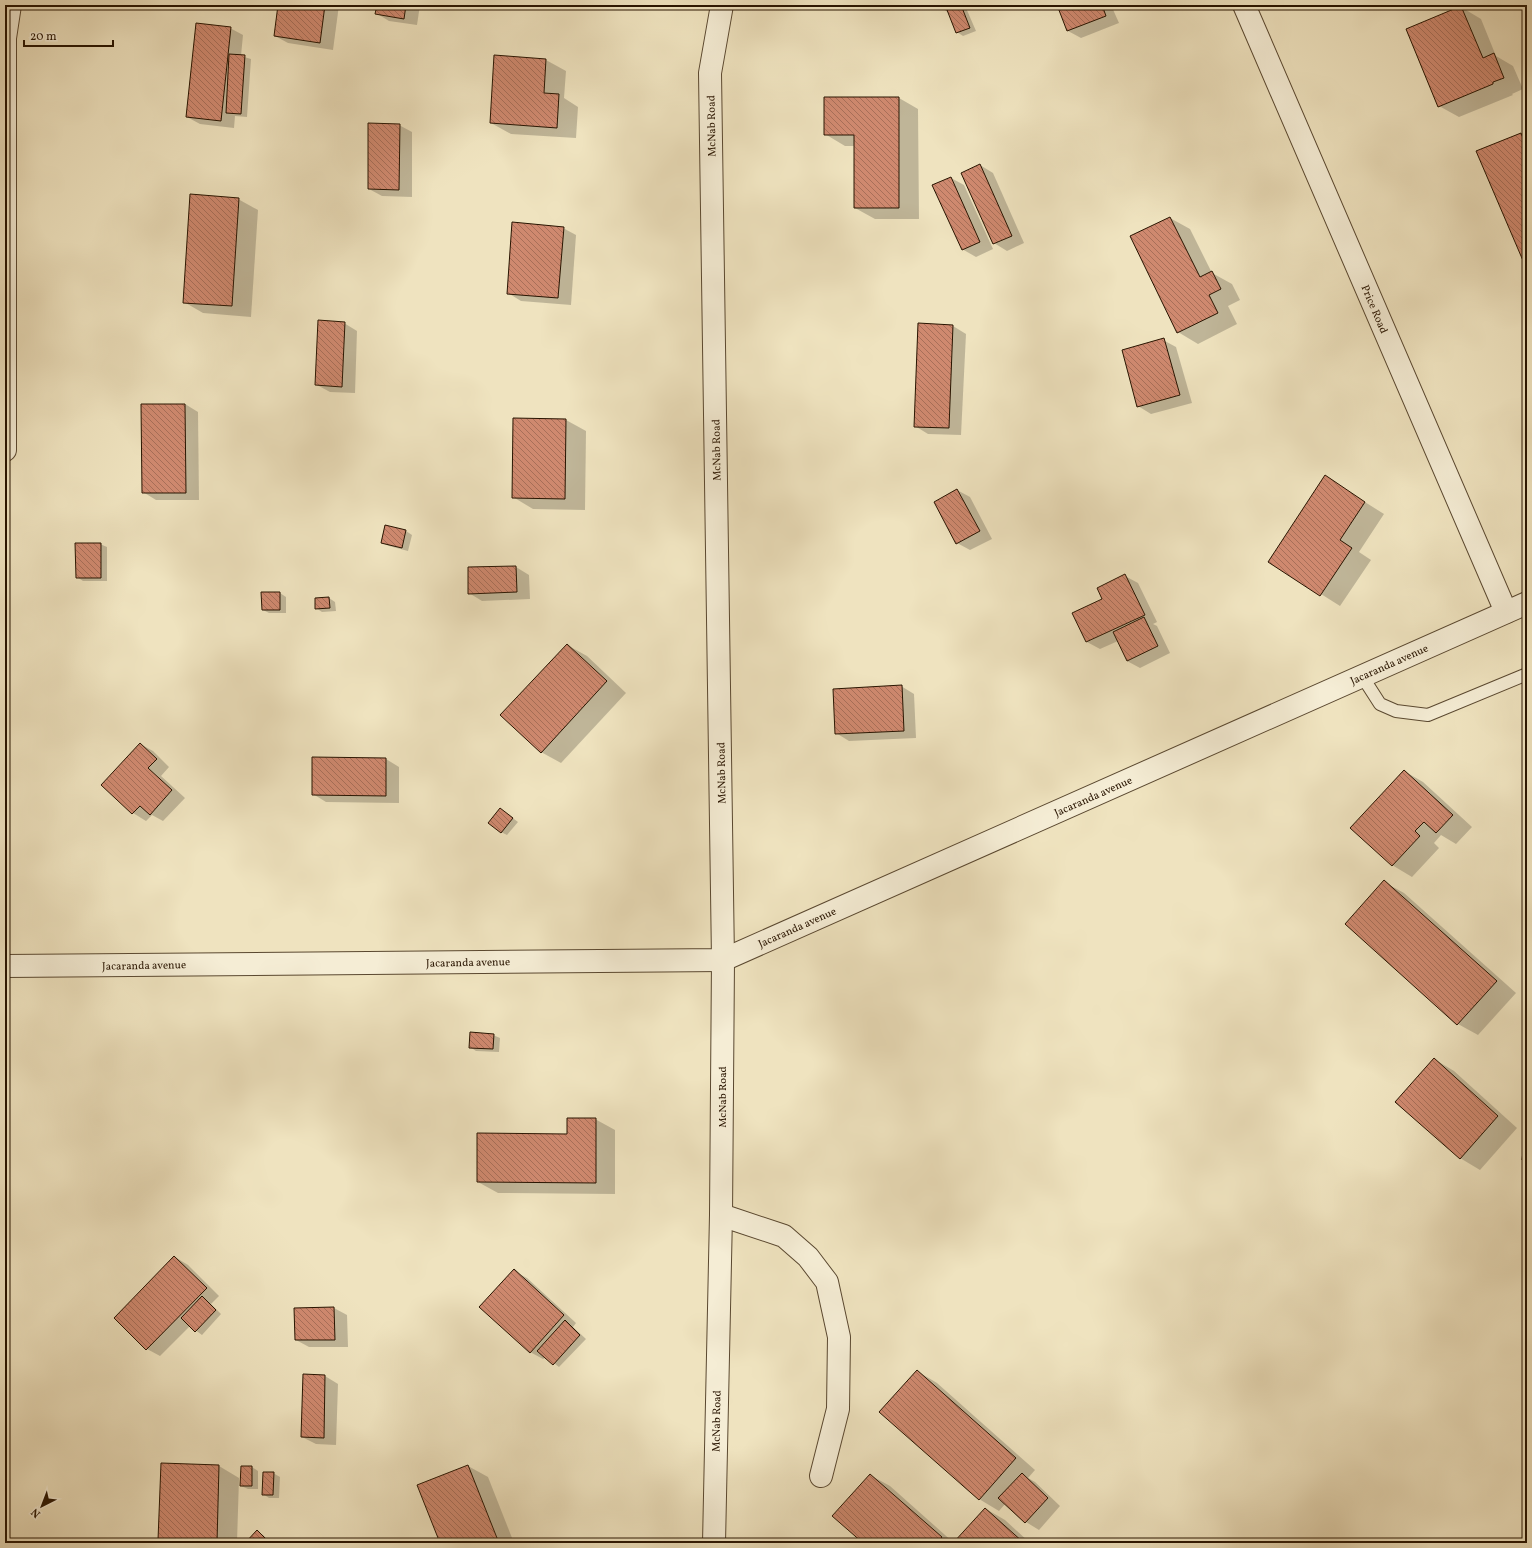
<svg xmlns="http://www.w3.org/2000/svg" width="1532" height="1548" viewBox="0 0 1532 1548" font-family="Vollkorn,serif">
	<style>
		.shadow { fill: #0003 }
		.building { fill: url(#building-back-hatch); stroke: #281400 }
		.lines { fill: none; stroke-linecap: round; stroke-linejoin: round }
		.service-casing { stroke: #5a4830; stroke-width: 14 }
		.minor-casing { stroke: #5a4830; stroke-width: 24 }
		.service { stroke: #f5edd5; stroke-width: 12 }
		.minor { stroke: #f5edd5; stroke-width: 22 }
		.labels { text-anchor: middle; stroke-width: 3; stroke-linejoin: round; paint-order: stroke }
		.street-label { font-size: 11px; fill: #281400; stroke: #f5edd5 }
	</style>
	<defs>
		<pattern id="building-back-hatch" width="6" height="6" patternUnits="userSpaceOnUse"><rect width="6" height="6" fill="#cf896f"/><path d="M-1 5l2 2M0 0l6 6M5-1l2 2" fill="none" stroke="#a86f59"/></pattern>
	</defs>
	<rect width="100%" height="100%" fill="#efe3bf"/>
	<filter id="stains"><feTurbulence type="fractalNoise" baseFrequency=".005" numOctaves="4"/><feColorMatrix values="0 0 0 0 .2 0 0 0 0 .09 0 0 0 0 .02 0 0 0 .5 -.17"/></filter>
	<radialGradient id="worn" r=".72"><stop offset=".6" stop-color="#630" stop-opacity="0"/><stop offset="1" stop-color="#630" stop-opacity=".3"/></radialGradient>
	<!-- shadow -->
	<g class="shadow">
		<polygon points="279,5 339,5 333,50 288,43 275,36"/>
		<polygon points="378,5 420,5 417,25 389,21 376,13"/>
		<polygon points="571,5 598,5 597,10"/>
		<polygon points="937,5 975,5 966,8 976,31 963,36 957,32 949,13"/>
		<polygon points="1058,5 1111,5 1119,23 1081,38 1068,31"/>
		<polygon points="1461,7 1481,19 1496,56 1513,66 1523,89 1512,94 1513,95 1459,117 1439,106"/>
		<polygon points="230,28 243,35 241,56 251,59 247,117 235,116 234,128 200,124 187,117"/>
		<polygon points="495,56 546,60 566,71 564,98 578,107 576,138 511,134 491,123"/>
		<polygon points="899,98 918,109 919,219 875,219 855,208 855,146 845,146 825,134"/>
		<polygon points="399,125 412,132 412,197 382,196 369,189"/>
		<polygon points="1520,134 1527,138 1527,267"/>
		<polygon points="980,165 993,173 1024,243 1007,251 994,243"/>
		<polygon points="951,178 964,185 993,249 976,257 962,249"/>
		<polygon points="238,199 258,210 251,317 203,313 184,302"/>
		<polygon points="1170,218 1190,229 1212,273 1232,284 1240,300 1228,306 1237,324 1198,344 1178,332"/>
		<polygon points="563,228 576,235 571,305 521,301 508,293"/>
		<polygon points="344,323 357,331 355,393 330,392 317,385"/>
		<polygon points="953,326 966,334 961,435 928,434 915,426"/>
		<polygon points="1163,340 1176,347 1192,403 1151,414 1138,406"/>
		<polygon points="185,404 198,412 199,500 156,500 143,492"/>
		<polygon points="514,419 566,420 586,431 585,510 533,509 513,497"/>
		<polygon points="1325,477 1384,514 1359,552 1371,560 1340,606 1269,561"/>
		<polygon points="957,490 970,497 992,539 970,550 957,543"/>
		<polygon points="406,531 412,535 408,551 389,546 382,543"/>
		<polygon points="100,544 107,547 107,581 83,581 77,577"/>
		<polygon points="516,567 529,575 530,599 482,601 469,593 469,568"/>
		<polygon points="1125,576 1138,583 1157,622 1153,624 1157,626 1170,653 1140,668 1127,661 1118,641 1100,649 1087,642 1074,614 1104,599"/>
		<polygon points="280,593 286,597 286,613 269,613 263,610"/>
		<polygon points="329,598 335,602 336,611 322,612 316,608"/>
		<polygon points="567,645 587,656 626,693 561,763 541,752"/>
		<polygon points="901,686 914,694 916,738 849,741 836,733"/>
		<polygon points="140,744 153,751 169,767 161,776 185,798 163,821 152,815 146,821 133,813"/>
		<polygon points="313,758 386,759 399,767 399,803 326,802 313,794"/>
		<polygon points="1404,771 1423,782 1472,827 1456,844 1441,835 1434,843 1439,848 1412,877 1392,865"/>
		<polygon points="506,813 518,822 507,835 501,832"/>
		<polygon points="1384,882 1404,893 1516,993 1478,1035 1458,1024"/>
		<polygon points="493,1035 500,1038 499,1052 476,1051 470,1047"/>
		<polygon points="1434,1059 1454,1071 1517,1128 1480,1170 1460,1158"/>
		<polygon points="595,1119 615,1130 615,1194 498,1193 478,1182"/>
		<polygon points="175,1257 188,1265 219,1296 211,1304 221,1314 202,1335 190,1326 160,1356 147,1349"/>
		<polygon points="514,1271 527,1278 576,1323 573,1327 586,1339 559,1367 546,1357 543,1359 530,1352"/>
		<polygon points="334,1308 347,1315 348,1347 309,1347 296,1340"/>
		<polygon points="917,1371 937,1383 1035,1470 1028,1478 1035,1482 1060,1506 1039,1530 1026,1522 1005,1504 999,1511 979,1499"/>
		<polygon points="325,1376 338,1384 336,1445 316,1444 302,1437"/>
		<polygon points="162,1464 219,1466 239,1478 237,1543 164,1543 159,1540"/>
		<polygon points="468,1466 488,1477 514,1543 441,1543"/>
		<polygon points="242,1467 252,1467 258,1471 258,1489 248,1489 241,1486"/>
		<polygon points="273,1473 280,1477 279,1498 269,1498 263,1494"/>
		<polygon points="870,1475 890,1486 954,1543 865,1543"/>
		<polygon points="986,1509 1005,1520 1030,1543 954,1543"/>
		<polygon points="257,1532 263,1535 271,1543 247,1543"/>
	</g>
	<!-- building -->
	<g class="building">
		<polygon points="278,5 325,5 320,43 274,36"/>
		<polygon points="377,5 406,5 404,19 375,14"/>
		<polygon points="961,5 970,28 956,33 947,10"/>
		<polygon points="1057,5 1102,5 1106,16 1067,31"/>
		<polygon points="1461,6 1483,58 1494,53 1504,78 1493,82 1493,84 1438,107 1406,29"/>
		<polygon points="196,23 231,27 221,121 186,117"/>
		<polygon points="229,54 245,55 241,114 226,113"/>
		<polygon points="494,55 546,59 544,93 559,94 557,128 490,123"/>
		<polygon points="824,97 899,97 899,208 854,208 854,135 824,135"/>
		<polygon points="368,123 400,124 399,190 368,189"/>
		<polygon points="1521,133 1527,148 1527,270 1476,151"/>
		<polygon points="980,164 1012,236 993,244 961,173"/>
		<polygon points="951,177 980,242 962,250 932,185"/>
		<polygon points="190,194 239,198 232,306 183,303"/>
		<polygon points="1170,217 1200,277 1212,271 1221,289 1209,295 1218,313 1177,333 1130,236"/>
		<polygon points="512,222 564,227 558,298 507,294"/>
		<polygon points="318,320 345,322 342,387 315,385"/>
		<polygon points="918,323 953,325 949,428 914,427"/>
		<polygon points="1164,338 1180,395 1137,407 1122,350"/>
		<polygon points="141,404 185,404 186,493 142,493"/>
		<polygon points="513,418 566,419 565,499 512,498"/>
		<polygon points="1325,475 1365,502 1340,540 1352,548 1320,596 1268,562"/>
		<polygon points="957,489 980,531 956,544 934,502"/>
		<polygon points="385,525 406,530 402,548 381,543"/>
		<polygon points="75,543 101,543 101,578 76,578"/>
		<polygon points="516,566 517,592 468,594 468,567"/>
		<polygon points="1125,574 1145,615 1086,642 1072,613 1102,599 1097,588"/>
		<polygon points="261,592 280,592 280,610 262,610"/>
		<polygon points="329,597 330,608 315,609 315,598"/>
		<polygon points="1144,617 1158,646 1127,661 1113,632"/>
		<polygon points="567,644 607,681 541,753 500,715"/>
		<polygon points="902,685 904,731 835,734 833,689"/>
		<polygon points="140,743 157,759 148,768 172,790 150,815 140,806 132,814 101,785"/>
		<polygon points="312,757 386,758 386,796 312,795"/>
		<polygon points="1404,770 1453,815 1436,833 1424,822 1415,831 1420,836 1392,866 1350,828"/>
		<polygon points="500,808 513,818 501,833 488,823"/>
		<polygon points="1384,880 1497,981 1457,1025 1345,924"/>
		<polygon points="470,1032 494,1034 493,1049 469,1048"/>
		<polygon points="1434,1058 1498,1116 1460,1159 1395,1102"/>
		<polygon points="1527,1114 1527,1161 1522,1160"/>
		<polygon points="567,1118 596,1118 596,1183 477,1182 477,1133 567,1134"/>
		<polygon points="174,1256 207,1288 146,1350 114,1318"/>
		<polygon points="514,1269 564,1315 530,1353 479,1307"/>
		<polygon points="202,1296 216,1310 195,1332 181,1318"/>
		<polygon points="334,1307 335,1340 295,1340 294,1308"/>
		<polygon points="565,1320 580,1335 553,1365 537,1351"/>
		<polygon points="917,1370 1016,1458 979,1500 879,1412"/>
		<polygon points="303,1374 325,1375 324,1438 301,1437"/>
		<polygon points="161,1463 219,1465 217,1543 158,1540"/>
		<polygon points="468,1465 499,1543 440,1543 417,1485"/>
		<polygon points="241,1466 252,1466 252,1486 240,1486"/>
		<polygon points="263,1472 274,1472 273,1495 262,1495"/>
		<polygon points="1022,1473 1048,1498 1025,1523 998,1498"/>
		<polygon points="870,1474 942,1537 937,1543 863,1543 832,1516"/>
		<polygon points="985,1508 1024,1543 953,1543"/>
		<polygon points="257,1530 270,1543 245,1543"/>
	</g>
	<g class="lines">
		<defs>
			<polyline id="service" points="1362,676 1380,704 1396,711 1428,715 1527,674"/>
			<g id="minor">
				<polyline points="1244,5 1506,612"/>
				<polyline points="5,450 5,38 10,5"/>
				<polyline points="5,966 723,960 1527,603"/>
				<polyline points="721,1215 784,1236 808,1257 827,1282 839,1337 838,1409 821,1476"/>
				<polyline points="714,1543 721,1215 723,960 710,73 722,5"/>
			</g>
		</defs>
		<!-- service casing -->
		<use href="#service" class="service-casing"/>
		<!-- minor casing -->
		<use href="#minor" class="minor-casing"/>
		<!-- service -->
		<use href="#service" class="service"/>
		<!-- minor -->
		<use href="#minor" class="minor"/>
	</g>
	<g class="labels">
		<!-- street labels -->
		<g class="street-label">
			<text transform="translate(711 126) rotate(-91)" y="4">McNab Road</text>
			<text transform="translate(1375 309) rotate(67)" y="4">Price Road</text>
			<text transform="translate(716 450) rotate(-91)" y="4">McNab Road</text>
			<text transform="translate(1389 664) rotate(-24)" y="4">Jacaranda avenue</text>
			<text transform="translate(721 773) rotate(-91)" y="4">McNab Road</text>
			<text transform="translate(1093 796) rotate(-24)" y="4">Jacaranda avenue</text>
			<text transform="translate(797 927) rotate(-24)" y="4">Jacaranda avenue</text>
			<text transform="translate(468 962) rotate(-1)" y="4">Jacaranda avenue</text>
			<text transform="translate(144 965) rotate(-1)" y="4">Jacaranda avenue</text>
			<text transform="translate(722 1097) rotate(-90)" y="4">McNab Road</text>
			<text transform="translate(716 1421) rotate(-89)" y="4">McNab Road</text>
		</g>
	</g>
	<!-- margin -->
	<rect width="1532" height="1548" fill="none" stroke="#efe3bf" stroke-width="20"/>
	<rect x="6" y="6" width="1520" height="1536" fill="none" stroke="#281400" stroke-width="2"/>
	<rect x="10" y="10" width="1512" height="1528" fill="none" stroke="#281400"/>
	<!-- north arrow -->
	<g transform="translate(42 1506) rotate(222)" stroke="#f5edd5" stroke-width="3" paint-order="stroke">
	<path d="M0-3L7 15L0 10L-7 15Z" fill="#281400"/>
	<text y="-6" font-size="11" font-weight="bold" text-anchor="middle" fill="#281400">N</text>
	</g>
	<!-- scale -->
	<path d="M24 40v6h89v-6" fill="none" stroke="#281400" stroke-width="2"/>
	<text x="30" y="40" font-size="12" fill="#281400" stroke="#f5edd5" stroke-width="3" paint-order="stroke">20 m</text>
	<rect width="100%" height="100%" filter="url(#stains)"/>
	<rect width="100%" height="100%" fill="url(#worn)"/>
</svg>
